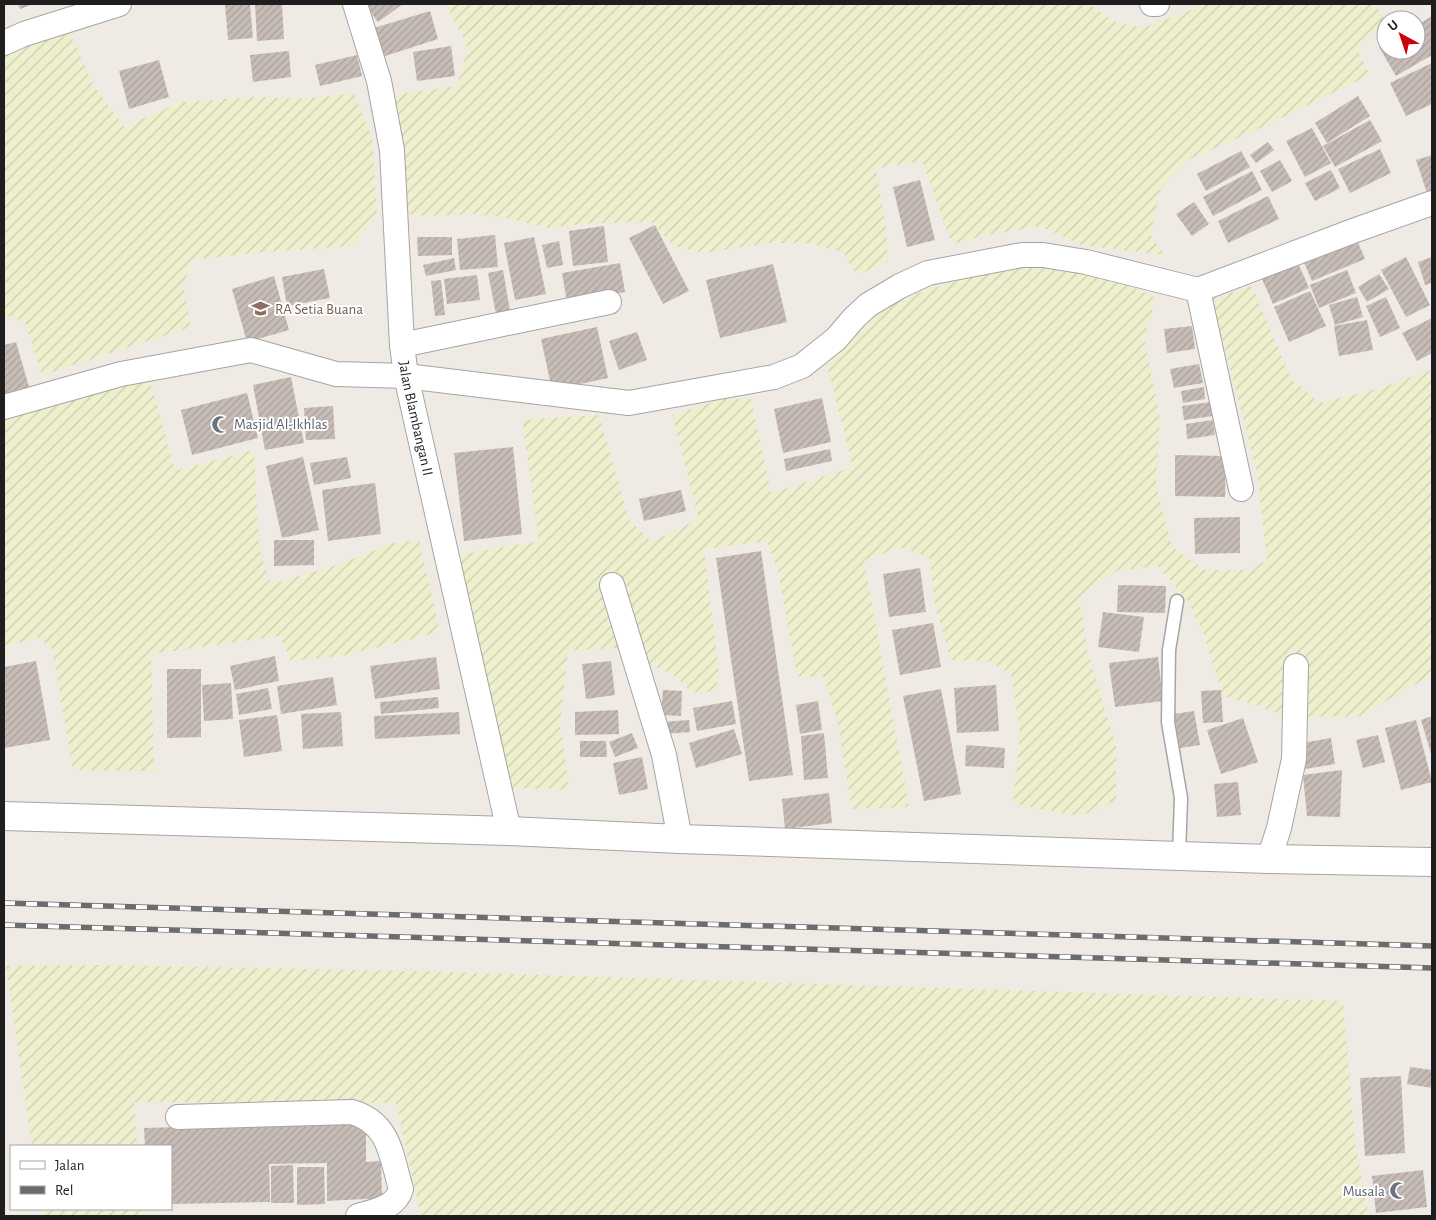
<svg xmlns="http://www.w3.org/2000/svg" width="1436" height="1220" viewBox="0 0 1436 1220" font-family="'Alegreya Sans',sans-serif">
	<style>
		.farmland { fill: url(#farmland-furrows) }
		.building { fill: url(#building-hatch) }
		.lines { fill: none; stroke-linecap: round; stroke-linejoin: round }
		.service-casing { stroke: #a5a5a5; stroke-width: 15 }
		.minor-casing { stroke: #a5a5a5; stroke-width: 26 }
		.tertiary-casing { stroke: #a5a5a5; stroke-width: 30 }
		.service { stroke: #fff; stroke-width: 12 }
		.minor { stroke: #fff; stroke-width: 24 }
		.tertiary { stroke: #fff; stroke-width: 28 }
		.rail-casing { stroke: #6c6c6c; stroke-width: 5.5 }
		.rail { stroke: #fff; stroke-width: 4; stroke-dasharray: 11; stroke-linecap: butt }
		.labels { text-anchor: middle; stroke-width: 4; stroke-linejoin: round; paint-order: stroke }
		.education-label { font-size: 15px; fill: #785e54; stroke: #fff; text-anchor: start }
		.street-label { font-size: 15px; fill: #1e1e1e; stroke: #fff }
		.worship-label { font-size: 15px; fill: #5b616d; stroke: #fff; text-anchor: start }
	</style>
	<defs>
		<pattern id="farmland-furrows" width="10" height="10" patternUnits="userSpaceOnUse" patternTransform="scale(1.25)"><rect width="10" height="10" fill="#eeefcd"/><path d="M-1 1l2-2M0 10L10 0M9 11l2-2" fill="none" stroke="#ccccb0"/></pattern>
		<pattern id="building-hatch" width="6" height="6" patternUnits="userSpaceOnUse" patternTransform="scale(1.25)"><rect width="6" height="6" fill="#c7bcb6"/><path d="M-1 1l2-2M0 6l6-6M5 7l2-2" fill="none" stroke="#aaa19c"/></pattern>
	</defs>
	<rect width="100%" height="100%" fill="#efeae3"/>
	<!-- farmland -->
	<g class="farmland">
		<polygon points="446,4 1089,4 1115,22 1143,28 1207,4 1375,4 1385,20 1356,48 1370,75 1254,131 1186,161 1161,188 1150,235 1165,255 1082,245 1040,226 982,236 952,244 922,161 876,168 886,228 888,262 857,275 843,252 808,243 767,243 706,253 674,246 652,222 591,223 547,228 507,218 473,214 427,216 402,213 384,96 457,86 468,48"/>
		<polygon points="67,28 94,86 124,127 181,102 255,97 304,99 354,93 372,138 377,214 353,246 262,252 193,260 183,284 191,327 42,375 25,322 8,316 4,319 4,49"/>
		<polygon points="1024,260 1106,274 1156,298 1144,338 1160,419 1156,485 1172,547 1205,570 1250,570 1267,560 1257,472 1212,299 1252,286 1291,379 1320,403 1380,388 1432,370 1432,676 1410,687 1361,716 1333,717 1285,716 1257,705 1223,696 1203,632 1187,600 1158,566 1116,571 1079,598 1088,654 1116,747 1116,800 1081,816 1013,804 1020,733 1011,674 988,661 951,660 935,605 929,557 900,547 864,561 909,807 852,809 837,719 824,677 797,676 778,570 767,541 704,549 719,672 715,692 692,692 674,675 613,648 568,651 560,724 569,789 505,788 477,632 453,556 539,541 522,420 599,415 629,520 652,542 699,519 672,415 723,399 751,399 771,493 853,467 827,365 862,320 909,296"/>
		<polygon points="148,374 175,471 254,450 259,547 268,578 272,584 334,566 394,543 419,540 440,632 342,656 291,661 280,636 151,654 154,771 73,770 52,649 38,637 4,647 4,411"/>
		<polygon points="103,965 414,971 1343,1001 1355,1144 1369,1216 421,1216 396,1103 134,1102 137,1146 32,1146 6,966"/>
		<polygon points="41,1209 140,1209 141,1216 42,1216"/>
	</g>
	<!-- building -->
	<g class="building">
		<polygon points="18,4 34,4 20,9"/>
		<polygon points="225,4 250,4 253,38 228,40"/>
		<polygon points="255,4 282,4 284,39 257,41"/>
		<polygon points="367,4 403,4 378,22 365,5"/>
		<polygon points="430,11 438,39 382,57 374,28"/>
		<polygon points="1432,16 1432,55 1396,76 1379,47 1386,43 1386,50 1416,50 1416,26"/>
		<polygon points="451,46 455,76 417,81 413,52"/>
		<polygon points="289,51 291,77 253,82 250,55"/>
		<polygon points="357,55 362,76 320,86 315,65"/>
		<polygon points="159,60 169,97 129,109 119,71"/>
		<polygon points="1432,63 1432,104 1406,116 1390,83"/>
		<polygon points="1358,96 1370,116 1327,143 1315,123"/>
		<polygon points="1370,120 1382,141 1335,167 1323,146"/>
		<polygon points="1312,128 1331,163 1305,177 1286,141"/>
		<polygon points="1268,142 1274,150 1256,163 1250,155"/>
		<polygon points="1380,149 1391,173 1350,193 1338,169"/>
		<polygon points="1241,151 1250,167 1206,191 1197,174"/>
		<polygon points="1432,155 1432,197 1429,199 1416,160"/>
		<polygon points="1280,160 1292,181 1272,192 1260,171"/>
		<polygon points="1331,170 1340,188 1315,201 1305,183"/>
		<polygon points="1252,171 1262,190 1213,216 1203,197"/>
		<polygon points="920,180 935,240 907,247 893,187"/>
		<polygon points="1268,196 1279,219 1228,243 1218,221"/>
		<polygon points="1194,202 1209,224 1192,236 1176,214"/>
		<polygon points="655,225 689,291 663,304 629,238"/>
		<polygon points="604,226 608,262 573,266 569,231"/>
		<polygon points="495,235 498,267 460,270 457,239"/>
		<polygon points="417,237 452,237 452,255 418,256"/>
		<polygon points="534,237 546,294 515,300 504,243"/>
		<polygon points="1356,238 1365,259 1312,281 1303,260"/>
		<polygon points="559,241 563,265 547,268 542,245"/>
		<polygon points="1406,257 1430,305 1406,317 1381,270"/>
		<polygon points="1432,257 1432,283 1425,285 1418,262"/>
		<polygon points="454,258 456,270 426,276 423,265"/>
		<polygon points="620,263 625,292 567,302 562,273"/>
		<polygon points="1298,263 1309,288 1273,304 1262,279"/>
		<polygon points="773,264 787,322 720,338 706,280"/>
		<polygon points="324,269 330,298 287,306 282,277"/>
		<polygon points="503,270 510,311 496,314 488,273"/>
		<polygon points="1347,270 1356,293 1319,308 1310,285"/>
		<polygon points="1379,274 1389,289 1367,302 1358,287"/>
		<polygon points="477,275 480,300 447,304 444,279"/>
		<polygon points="274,276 289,330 247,342 232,289"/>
		<polygon points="441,280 445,315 435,316 431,281"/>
		<polygon points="1310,291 1326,326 1289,342 1274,307"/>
		<polygon points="1357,297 1363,317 1335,325 1329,305"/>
		<polygon points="1386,297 1400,328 1380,337 1366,306"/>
		<polygon points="1432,318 1432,353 1417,361 1402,333"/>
		<polygon points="1367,320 1373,350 1339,356 1334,326"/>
		<polygon points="1192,326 1195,349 1167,353 1164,329"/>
		<polygon points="597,327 608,378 552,390 541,339"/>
		<polygon points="637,332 647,360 619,370 609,341"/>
		<polygon points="16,342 29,387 4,394 4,345"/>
		<polygon points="1199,364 1203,383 1174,388 1170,369"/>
		<polygon points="291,377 304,443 265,450 253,385"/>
		<polygon points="1204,387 1205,399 1183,403 1181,391"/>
		<polygon points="247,393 258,438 192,455 181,410"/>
		<polygon points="822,398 831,442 783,453 774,409"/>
		<polygon points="1211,402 1213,416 1184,420 1182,406"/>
		<polygon points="333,406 335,439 306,440 304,408"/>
		<polygon points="1213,420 1215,435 1187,439 1186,424"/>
		<polygon points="513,447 522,534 464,541 454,453"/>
		<polygon points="830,449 832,461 786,471 784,459"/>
		<polygon points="1175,455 1226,456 1225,497 1175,496"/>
		<polygon points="303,457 319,530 282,538 266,466"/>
		<polygon points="347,457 351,478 314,485 310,463"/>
		<polygon points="375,483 381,534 328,541 322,490"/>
		<polygon points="681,490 686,511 644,521 639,499"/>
		<polygon points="1240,517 1240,553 1195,554 1194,518"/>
		<polygon points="274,540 314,540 314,565 274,566"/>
		<polygon points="761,551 793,775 749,781 716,558"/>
		<polygon points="920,568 926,612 889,617 883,574"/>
		<polygon points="1118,585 1166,586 1165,613 1117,612"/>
		<polygon points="1103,612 1144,617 1139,652 1098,647"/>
		<polygon points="933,623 941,667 900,675 892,630"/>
		<polygon points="275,656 279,681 235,690 230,666"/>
		<polygon points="436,657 440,689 375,699 370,666"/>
		<polygon points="1158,657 1163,701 1115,707 1109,663"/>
		<polygon points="36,661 50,740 4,748 4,667"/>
		<polygon points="611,661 615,695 586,699 582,664"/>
		<polygon points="167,669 201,669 201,737 167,738"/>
		<polygon points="333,677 337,705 281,714 277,686"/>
		<polygon points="231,683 233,719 204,721 202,685"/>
		<polygon points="996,685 999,731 957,733 954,688"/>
		<polygon points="268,688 272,709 239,715 236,694"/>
		<polygon points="941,689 961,794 924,801 903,696"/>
		<polygon points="663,690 682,691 681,716 661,715"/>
		<polygon points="1221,690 1223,722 1203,723 1201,691"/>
		<polygon points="438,697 439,708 381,714 380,702"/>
		<polygon points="732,701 736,724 697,731 693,708"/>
		<polygon points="818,701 822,730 800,734 796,705"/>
		<polygon points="618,710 619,734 575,735 575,712"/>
		<polygon points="1194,711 1200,745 1180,748 1174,714"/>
		<polygon points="341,712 343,746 303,749 301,714"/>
		<polygon points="459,712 460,734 375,739 374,716"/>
		<polygon points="277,715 282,751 244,757 239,720"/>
		<polygon points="1432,716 1432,757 1421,720"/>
		<polygon points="1243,718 1258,762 1221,774 1207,730"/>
		<polygon points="689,720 690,732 663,734 662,722"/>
		<polygon points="1416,720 1432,782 1401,790 1385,728"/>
		<polygon points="734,729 742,754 696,768 689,743"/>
		<polygon points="632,733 638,748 615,757 609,742"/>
		<polygon points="824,733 828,778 804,780 801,736"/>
		<polygon points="1378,735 1385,762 1363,768 1356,740"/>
		<polygon points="1331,738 1335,764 1299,770 1296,744"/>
		<polygon points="580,741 606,741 607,757 580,757"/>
		<polygon points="966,745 1005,748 1004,768 965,766"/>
		<polygon points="642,757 648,789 619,795 613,763"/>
		<polygon points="1342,770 1340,817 1307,816 1303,775"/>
		<polygon points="1238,782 1241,815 1217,817 1214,784"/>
		<polygon points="829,793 832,823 785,829 782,799"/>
		<polygon points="1410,1067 1432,1070 1432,1088 1407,1084"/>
		<polygon points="1401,1076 1405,1153 1365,1156 1360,1078"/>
		<polygon points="366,1122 366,1162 381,1161 382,1198 327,1201 327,1163 269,1164 270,1202 171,1204 171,1146 145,1146 144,1128"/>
		<polygon points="293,1165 294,1203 271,1203 271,1166"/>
		<polygon points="297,1167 324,1167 325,1204 297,1205"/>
		<polygon points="1423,1170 1427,1207 1376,1213 1372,1176"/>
	</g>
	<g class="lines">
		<defs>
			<polyline id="service" points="1177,601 1169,650 1168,722 1181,798 1179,855"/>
			<g id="minor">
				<path id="s1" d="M355,4L379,81L392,150L402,345L406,376L509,831"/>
				<polyline points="1152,4 1157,4"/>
				<polyline points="4,43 24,34 119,4"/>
				<polyline points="1198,290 1241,489"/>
				<polyline points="402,345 609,302"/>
				<polyline points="4,407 121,374 251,350 336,374 406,376 629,403 774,377 802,366 836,339 854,318 868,305 900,286 928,273 1022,255 1043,255 1086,262 1198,290 1353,231 1432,203"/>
				<polyline points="612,585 664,755 680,839"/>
				<polyline points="1269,859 1279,828 1294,759 1296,666"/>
				<path d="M178,1117L352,1112C390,1123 391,1156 401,1189C396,1208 374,1211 358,1216"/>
			</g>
			<polyline id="tertiary" points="4,816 509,831 680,839 1269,859 1432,862"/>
		</defs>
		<!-- service casing -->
		<use href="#service" class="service-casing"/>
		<!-- minor casing -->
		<use href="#minor" class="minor-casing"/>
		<!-- tertiary casing -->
		<use href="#tertiary" class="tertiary-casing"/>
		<!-- service -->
		<use href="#service" class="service"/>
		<!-- minor -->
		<use href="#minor" class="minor"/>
		<!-- tertiary -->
		<use href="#tertiary" class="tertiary"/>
		<defs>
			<g id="rail">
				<polyline points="4,903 1432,946"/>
				<polyline points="4,925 1432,968"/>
			</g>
		</defs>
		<!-- rail casing -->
		<use href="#rail" class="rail-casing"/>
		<!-- rail -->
		<use href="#rail" class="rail"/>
	</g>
	<!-- icons -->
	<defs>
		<symbol id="school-bare" viewBox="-9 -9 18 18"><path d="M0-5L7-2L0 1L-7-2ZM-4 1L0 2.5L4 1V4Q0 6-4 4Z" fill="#8d6e63" stroke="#fff" stroke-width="2.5" paint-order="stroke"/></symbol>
		<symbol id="mosque-bare" viewBox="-9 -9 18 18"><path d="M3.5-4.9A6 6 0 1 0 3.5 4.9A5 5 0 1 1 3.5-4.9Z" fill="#6b7280" stroke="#fff" stroke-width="2.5" paint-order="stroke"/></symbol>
	</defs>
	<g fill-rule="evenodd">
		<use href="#school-bare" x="248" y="296" width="25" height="25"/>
		<use href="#mosque-bare" x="208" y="412" width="25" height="25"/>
		<use href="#mosque-bare" x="1386" y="1178" width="25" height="25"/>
	</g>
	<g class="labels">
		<!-- education labels -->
		<g class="education-label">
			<text x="275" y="314">RA Setia Buana</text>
		</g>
		<!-- street labels -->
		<g class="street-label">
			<text dy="5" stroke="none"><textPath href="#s1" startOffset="421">Jalan Blambangan II</textPath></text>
		</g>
		<!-- worship labels -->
		<g class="worship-label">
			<text x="234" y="429">Masjid Al-Ikhlas</text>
			<text x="1385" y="1196" text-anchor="end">Musala</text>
		</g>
	</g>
	<!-- border -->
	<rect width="1436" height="1220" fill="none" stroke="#1e1e1e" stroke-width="10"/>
	<!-- legend -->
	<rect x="10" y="1145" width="162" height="65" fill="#ffffff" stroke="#a5a5a5"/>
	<rect x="20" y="1161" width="25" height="8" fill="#ffffff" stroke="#a5a5a5"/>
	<text x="55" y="1170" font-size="15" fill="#1e1e1e">Jalan</text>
	<rect x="20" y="1186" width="25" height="8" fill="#6c6c6c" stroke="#a5a5a5"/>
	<text x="55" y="1195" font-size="15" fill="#1e1e1e">Rel</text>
	<!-- north arrow -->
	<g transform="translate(1401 35) rotate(320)"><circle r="24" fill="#ffffff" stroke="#a5a5a5"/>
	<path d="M0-4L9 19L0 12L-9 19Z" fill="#cb000b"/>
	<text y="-8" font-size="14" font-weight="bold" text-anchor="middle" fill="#1e1e1e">U</text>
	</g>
</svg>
